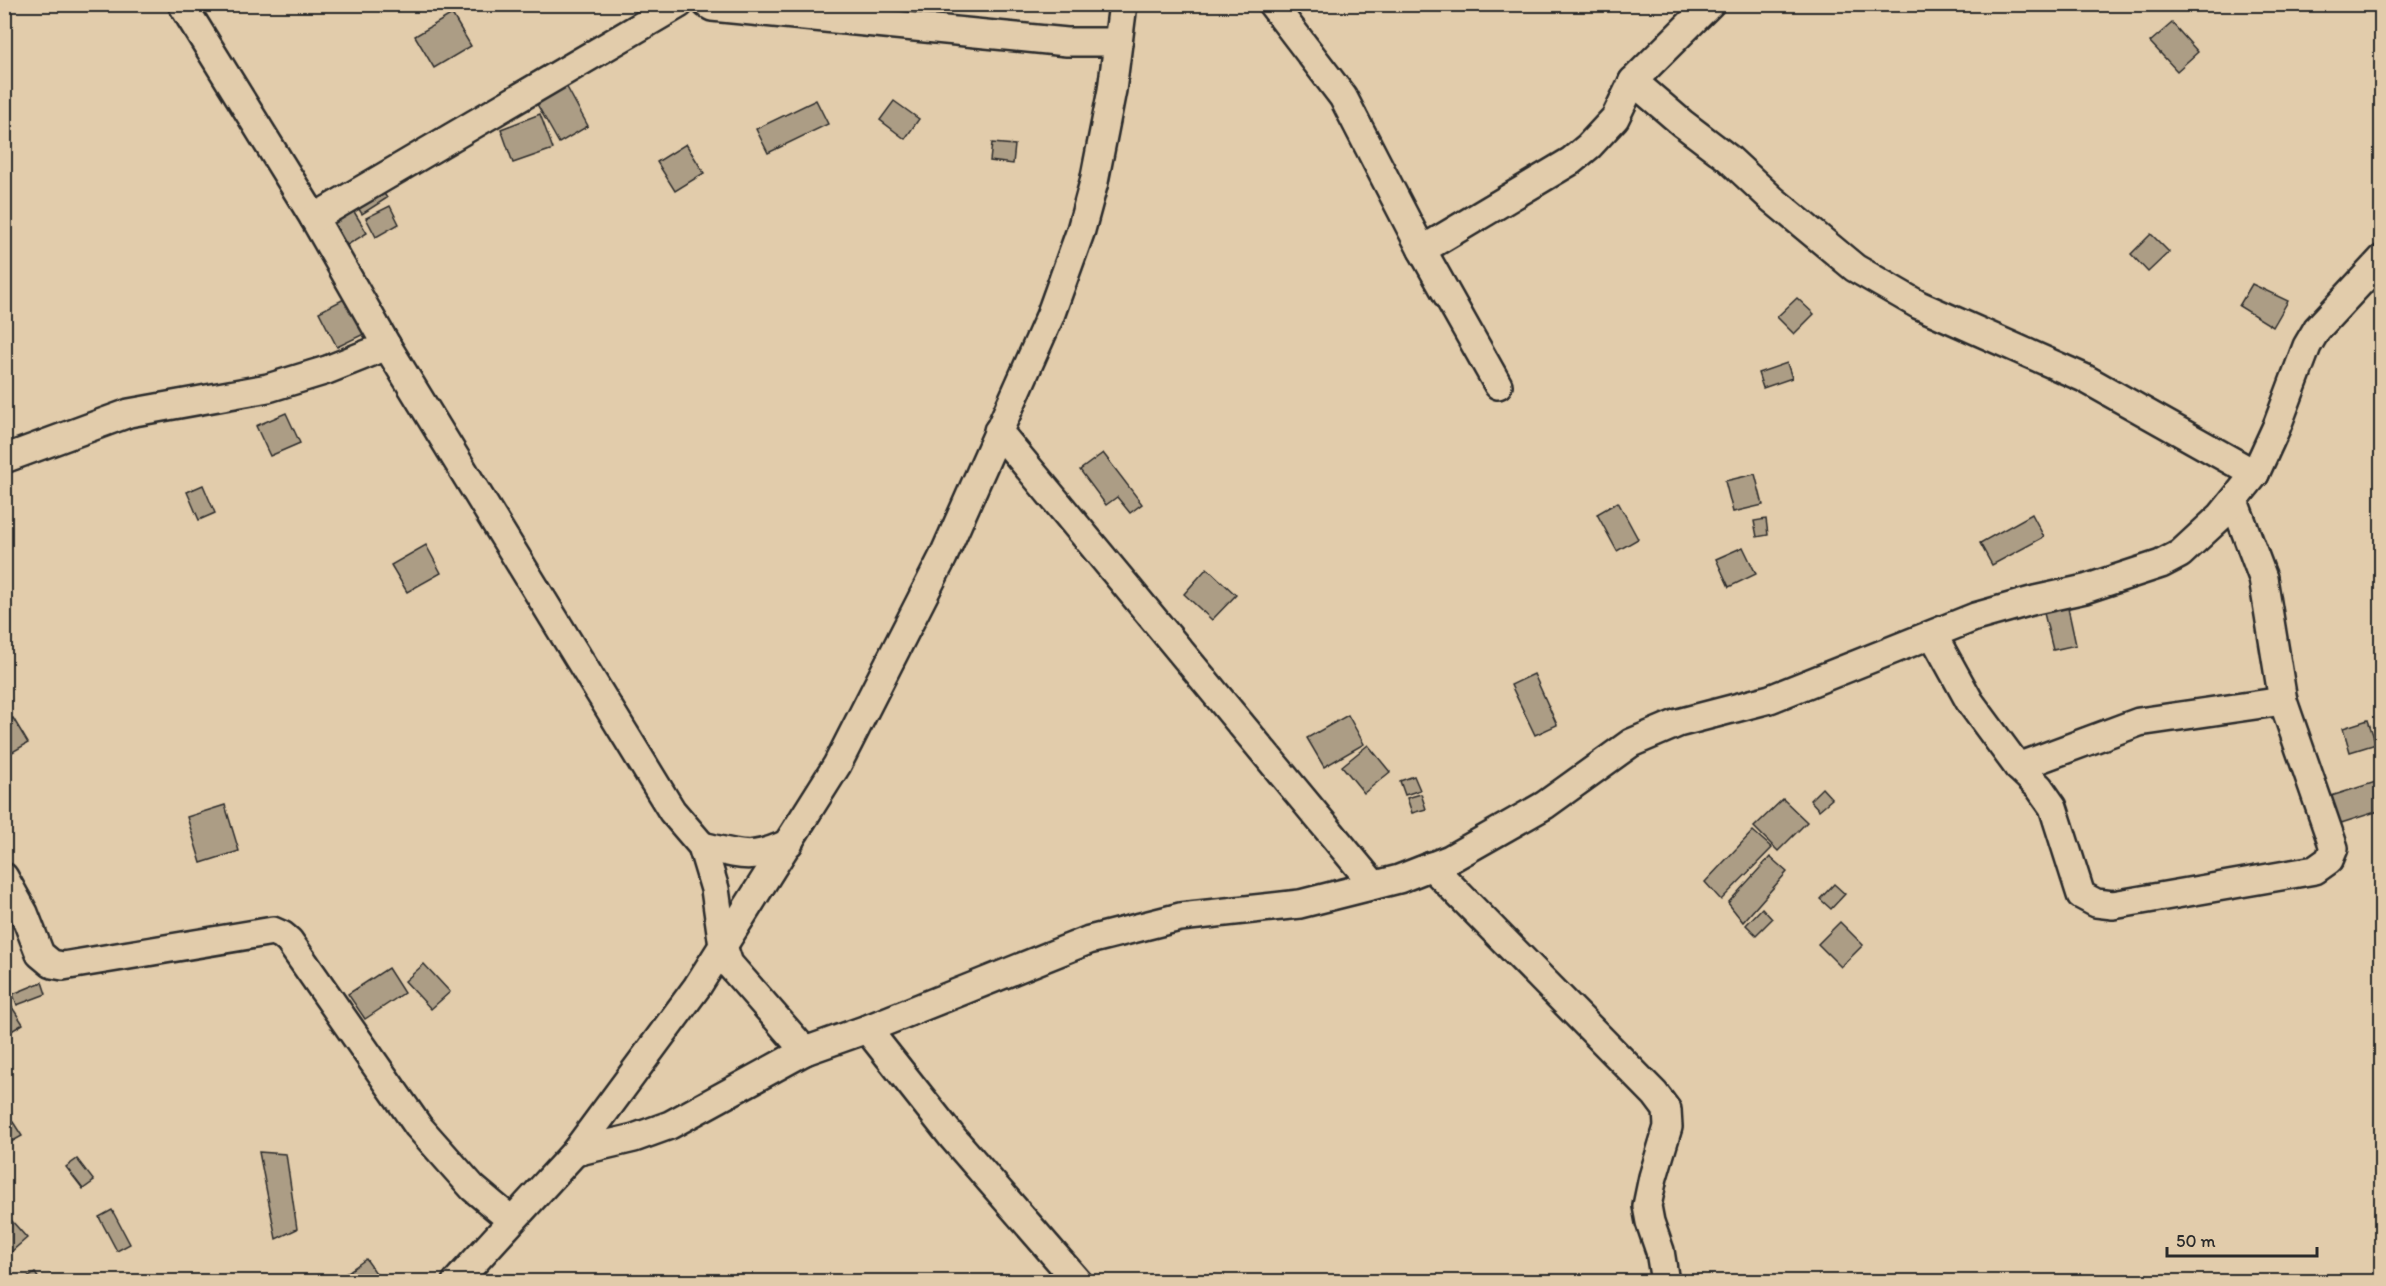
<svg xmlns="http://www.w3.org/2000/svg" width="2386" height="1286" viewBox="0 0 2386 1286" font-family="Itim,sans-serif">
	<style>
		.building { fill: #ac9d85; stroke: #2b2b2b; stroke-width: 1.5 }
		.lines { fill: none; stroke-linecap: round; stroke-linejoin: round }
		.minor-casing { stroke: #2b2b2b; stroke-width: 32 }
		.minor { stroke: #e2ccab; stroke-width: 27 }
	</style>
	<rect width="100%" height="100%" fill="#e2ccab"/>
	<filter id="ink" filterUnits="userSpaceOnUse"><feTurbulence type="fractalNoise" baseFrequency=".0167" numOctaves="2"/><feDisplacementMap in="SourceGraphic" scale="12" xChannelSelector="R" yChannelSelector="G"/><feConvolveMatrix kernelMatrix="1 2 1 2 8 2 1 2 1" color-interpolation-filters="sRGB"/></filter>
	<g filter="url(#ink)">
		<!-- building -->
		<g class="building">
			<polygon points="452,14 471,46 434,68 415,36"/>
			<polygon points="2172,23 2198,52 2177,71 2150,42"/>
			<polygon points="563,80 588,126 559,143 533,97"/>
			<polygon points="816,100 828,124 768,153 756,129"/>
			<polygon points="894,101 919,119 905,139 880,120"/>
			<polygon points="540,114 553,149 513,163 501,129"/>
			<polygon points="992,143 1015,145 1013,164 990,161"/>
			<polygon points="686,144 704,173 675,191 657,162"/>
			<polygon points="379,186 387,198 362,214 355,203"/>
			<polygon points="390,206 399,224 376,237 366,218"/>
			<polygon points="353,210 367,233 344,247 330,224"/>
			<polygon points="2151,234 2169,252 2148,272 2131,254"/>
			<polygon points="2252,284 2288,301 2273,327 2239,306"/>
			<polygon points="348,297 366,333 337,347 319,312"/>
			<polygon points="1797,298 1814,314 1794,334 1777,317"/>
			<polygon points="1787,363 1792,378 1763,388 1758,373"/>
			<polygon points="286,413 300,443 270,456 256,426"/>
			<polygon points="1103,453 1142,504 1130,513 1117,497 1106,505 1080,470"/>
			<polygon points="1755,474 1763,505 1733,512 1725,481"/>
			<polygon points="203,485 215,513 199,520 187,492"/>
			<polygon points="1618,502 1638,539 1617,551 1597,514"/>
			<polygon points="2032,514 2044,537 1992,565 1980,543"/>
			<polygon points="1766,519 1768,535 1757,537 1754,521"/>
			<polygon points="426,545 441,573 407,592 391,565"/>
			<polygon points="1743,547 1756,574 1729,587 1716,559"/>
			<polygon points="1207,568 1236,595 1212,620 1184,594"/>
			<polygon points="2068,608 2076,645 2053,650 2044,613"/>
			<polygon points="1534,674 1557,725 1535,735 1511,685"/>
			<polygon points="1348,715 1364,744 1324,767 1307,738"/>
			<polygon points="13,718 28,743 4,757 4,723"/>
			<polygon points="2368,720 2376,744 2350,752 2343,728"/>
			<polygon points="1368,745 1390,772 1364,793 1342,766"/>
			<polygon points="1414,776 1420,790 1405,795 1400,781"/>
			<polygon points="2382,780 2382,810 2338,824 2328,797"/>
			<polygon points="1822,788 1832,799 1819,810 1810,800"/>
			<polygon points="1421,794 1426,809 1412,813 1407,798"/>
			<polygon points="1783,799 1807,822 1778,851 1754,827"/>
			<polygon points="225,805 239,851 201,863 187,817"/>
			<polygon points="1753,831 1772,848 1721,900 1705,882"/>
			<polygon points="1770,857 1787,872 1743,922 1728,903"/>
			<polygon points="1834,884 1845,894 1831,909 1820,899"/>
			<polygon points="1762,908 1772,919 1756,935 1746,925"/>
			<polygon points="1840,922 1863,945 1841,967 1818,944"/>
			<polygon points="424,964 450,992 431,1009 405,981"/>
			<polygon points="388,968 404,993 365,1019 348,994"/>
			<polygon points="42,982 46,994 17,1005 13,994"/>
			<polygon points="4,995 23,1024 10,1032 4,1025"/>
			<polygon points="13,1122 22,1136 4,1146 4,1127"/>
			<polygon points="259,1152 286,1154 297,1229 276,1239"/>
			<polygon points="77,1159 94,1181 83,1189 66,1167"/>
			<polygon points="112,1210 130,1244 117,1251 99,1217"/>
			<polygon points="11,1220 27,1238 4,1258 4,1225"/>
			<polygon points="366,1259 381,1280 334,1282"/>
			<polygon points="35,1273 41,1282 20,1282"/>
		</g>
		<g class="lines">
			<defs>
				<g id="minor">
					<polyline points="182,4 314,218 387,346 672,811 702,846 715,889 723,946 729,964 805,1051"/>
					<polyline points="707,4 712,7 1067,42 1118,42"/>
					<polyline points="1272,4 1343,97 1422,250 1498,385"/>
					<polyline points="1633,81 1682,123 1728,158 1772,199 1855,268 1919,305 2084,378 2255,474"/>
					<polyline points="314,218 679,4"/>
					<polyline points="1422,250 1571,161 1589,146 1615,118 1633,81 1710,4"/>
					<polyline points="998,431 1374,885"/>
					<polyline points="4,459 129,413 268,388 327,370 387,346"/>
					<polyline points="1933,635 1970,702 2018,767 2039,787 2053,807 2081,895 2096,903 2113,905 2315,870 2329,860 2334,848 2283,701 2263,578 2234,501"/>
					<polyline points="2018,767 2139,722 2283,701"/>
					<path d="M702,846C741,855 751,861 789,843"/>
					<polyline points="1431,866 1655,1094 1667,1110 1668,1127 1653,1177 1647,1206 1650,1222 1660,1251 1665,1282"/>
					<polyline points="4,877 24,913 40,954 52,964 63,966 273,931 282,935 289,941 418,1126 473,1188 511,1220"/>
					<polyline points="867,1029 953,1138 1078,1282"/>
					<polyline points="575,1152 634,1138 670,1125 805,1051 867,1029 1089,940 1180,917 1300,904 1399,879 1450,859 1545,805 1631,743 1678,723 1770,699 1975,617 2035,600 2085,589 2161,564 2180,554 2221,516 2255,474 2277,426 2307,346 2317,329 2382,259"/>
					<polyline points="456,1282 575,1152 697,987 837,765 943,557 1050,316 1081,230 1094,182 1112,90 1123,4"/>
				</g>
			</defs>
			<!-- minor casing -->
			<use href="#minor" class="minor-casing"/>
			<!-- minor -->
			<use href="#minor" class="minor"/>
		</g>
	</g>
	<!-- margin -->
	<rect width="2386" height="1286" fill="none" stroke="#e2ccab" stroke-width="24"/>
	<rect x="12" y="12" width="2362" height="1262" fill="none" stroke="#2b2b2b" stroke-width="2" filter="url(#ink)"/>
	<!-- scale -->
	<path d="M2167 1247v9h150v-9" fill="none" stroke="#2b2b2b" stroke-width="3"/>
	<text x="2176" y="1247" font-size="18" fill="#2b2b2b" stroke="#e2ccab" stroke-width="4.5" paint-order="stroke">50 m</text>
</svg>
